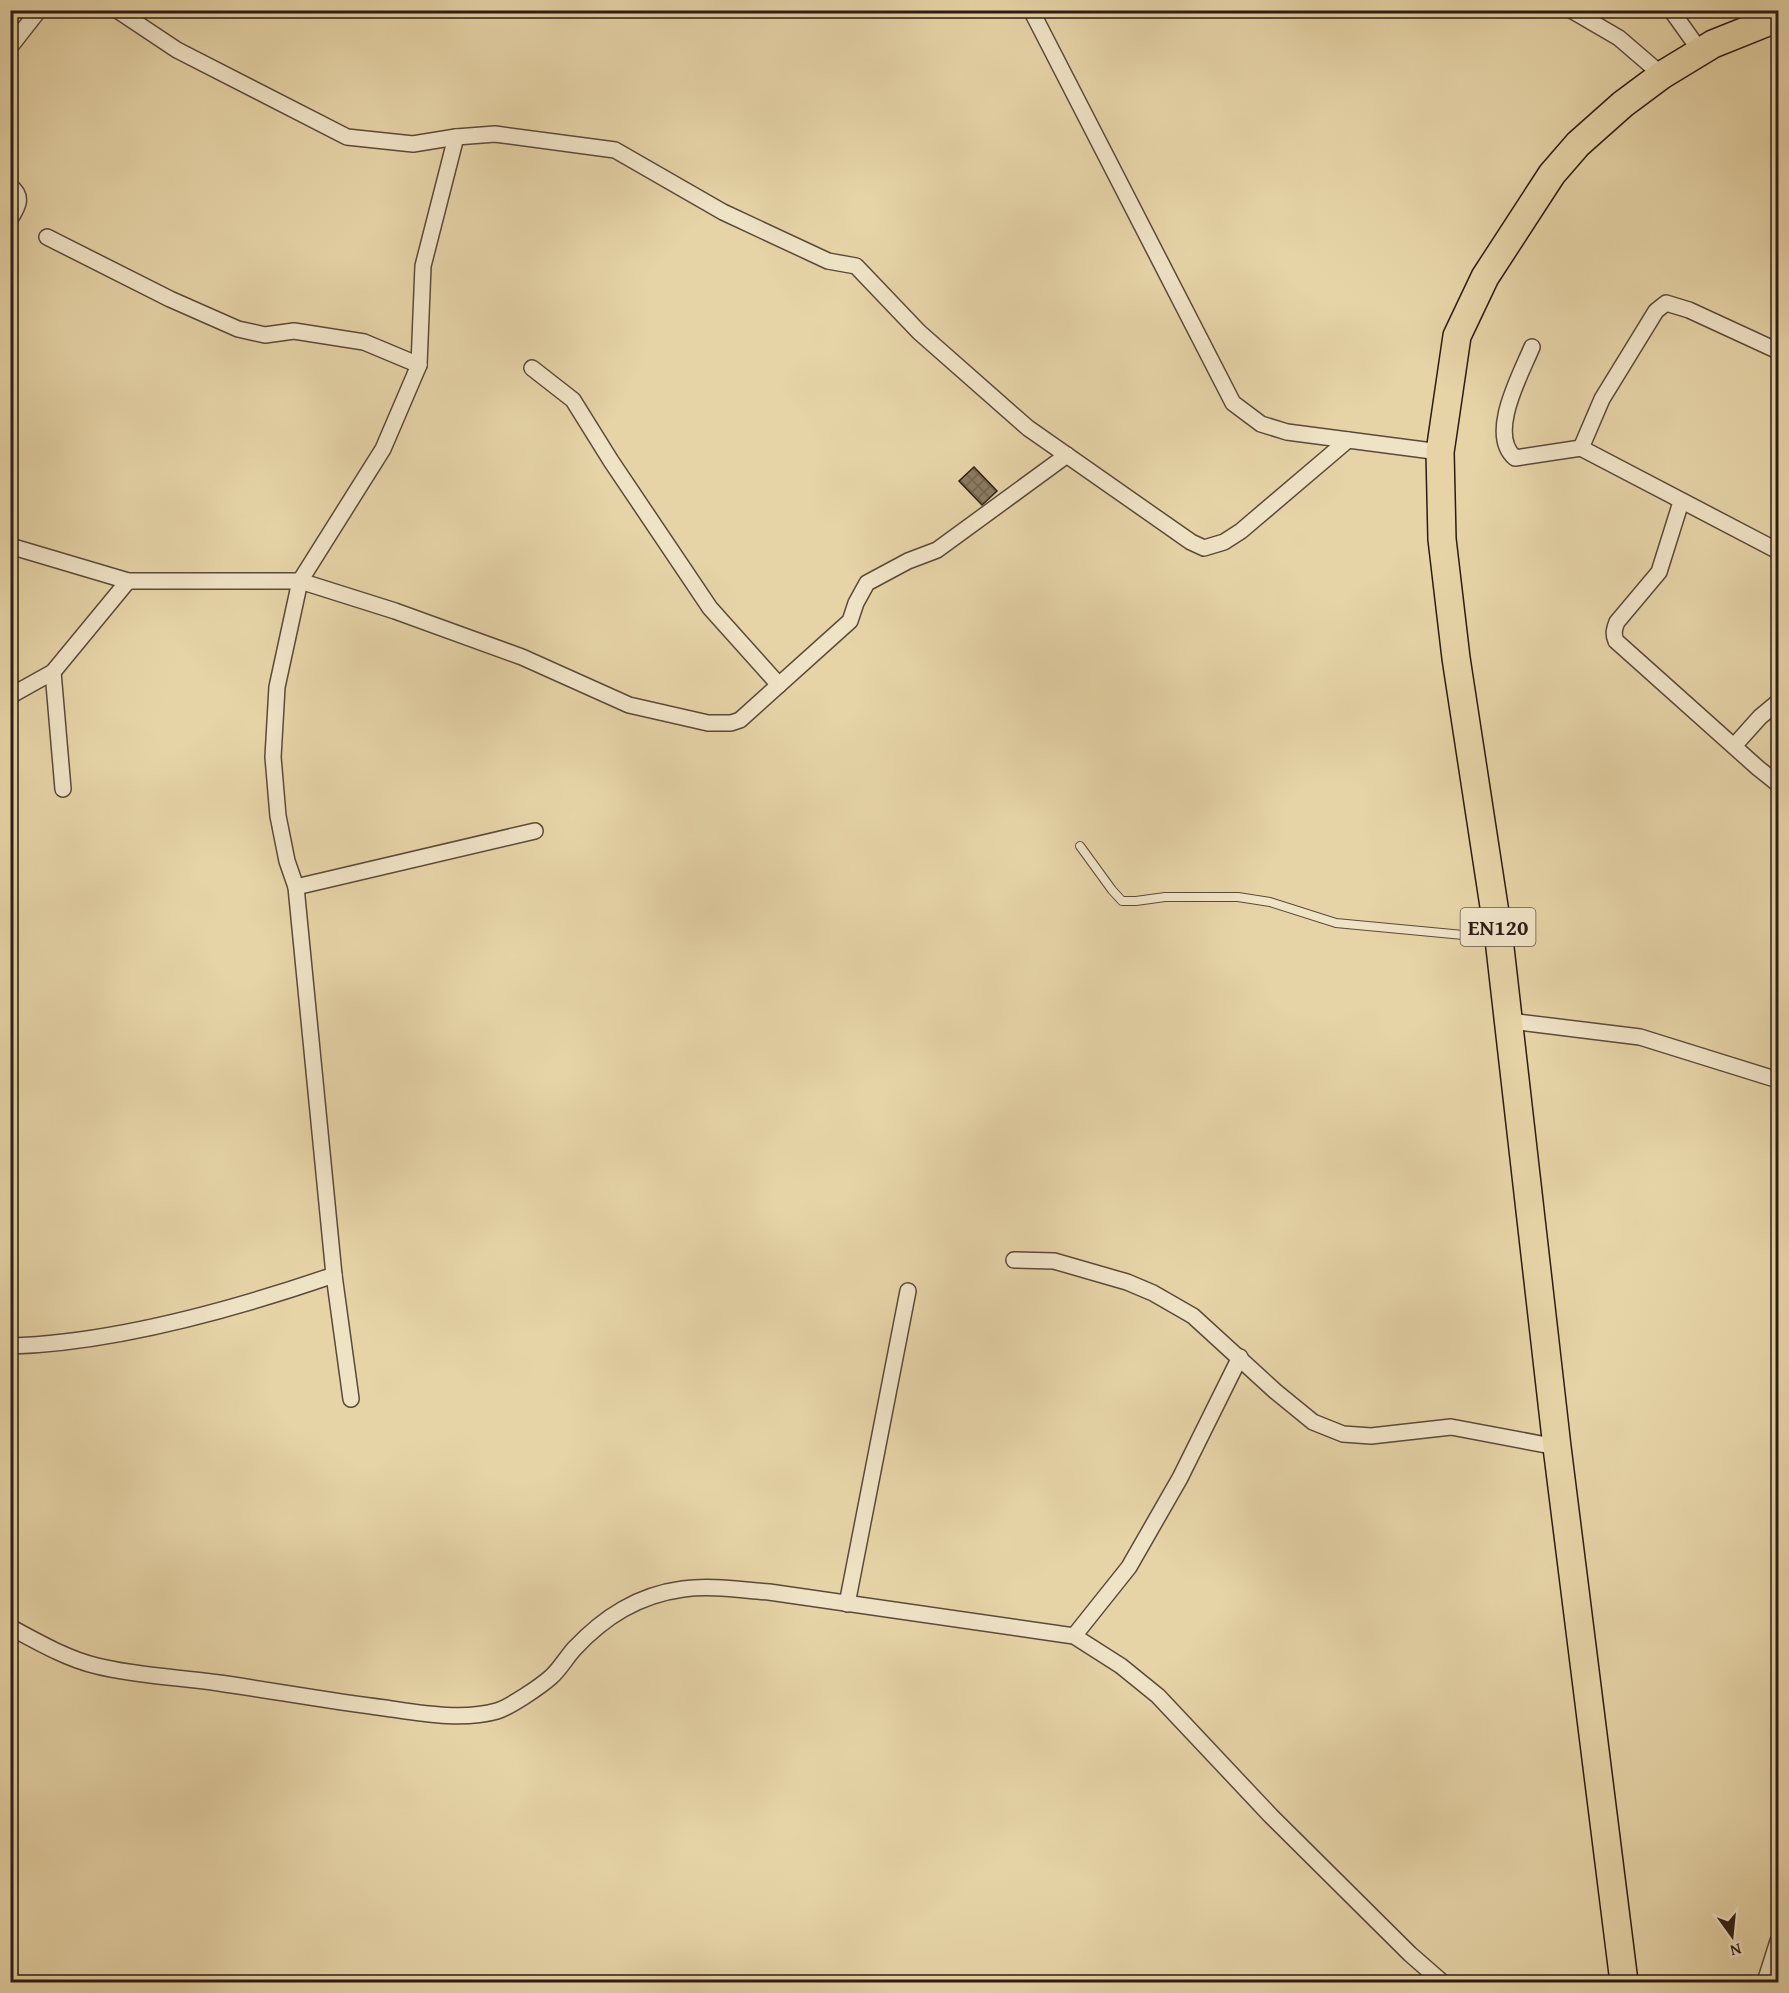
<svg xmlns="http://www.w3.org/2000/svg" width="1789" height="1993" viewBox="0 0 1789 1993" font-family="'Gentium Book Plus',serif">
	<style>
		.building { fill: url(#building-cross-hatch); stroke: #2c1c15; stroke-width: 1.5 }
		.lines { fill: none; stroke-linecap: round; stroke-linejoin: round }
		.lane-casing { stroke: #5a4a3a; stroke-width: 10 }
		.street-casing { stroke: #5a4a3a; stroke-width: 18 }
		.highway-casing { stroke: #2c1c15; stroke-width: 30 }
		.lane { stroke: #efe3c6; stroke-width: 8 }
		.street { stroke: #efe3c6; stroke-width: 15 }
		.highway { stroke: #e6d4a7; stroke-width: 27 }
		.labels { text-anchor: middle; stroke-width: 5; stroke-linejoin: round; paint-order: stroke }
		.shield { fill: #efe3c6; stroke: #66584a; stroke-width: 1.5 }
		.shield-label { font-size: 22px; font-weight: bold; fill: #2c1c15 }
	</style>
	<defs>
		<pattern id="building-cross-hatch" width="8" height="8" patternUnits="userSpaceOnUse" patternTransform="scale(1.5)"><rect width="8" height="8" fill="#8d7c61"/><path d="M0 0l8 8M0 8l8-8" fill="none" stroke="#73654f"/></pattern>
	</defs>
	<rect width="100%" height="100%" fill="#e6d4a7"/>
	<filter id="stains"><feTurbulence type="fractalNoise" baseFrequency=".00333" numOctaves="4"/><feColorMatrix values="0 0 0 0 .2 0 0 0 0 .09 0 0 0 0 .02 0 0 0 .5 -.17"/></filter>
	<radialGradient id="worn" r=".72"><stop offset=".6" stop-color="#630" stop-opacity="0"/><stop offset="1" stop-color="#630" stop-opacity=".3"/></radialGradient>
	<!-- building -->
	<polygon class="building" points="974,467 997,491 982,505 959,481"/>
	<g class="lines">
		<defs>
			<polyline id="lane" points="1080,846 1112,890 1122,901 1136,901 1165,897 1238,897 1270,902 1336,923 1495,938"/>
			<g id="street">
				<polyline points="117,10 177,50 347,137 413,144 456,137 495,134 615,150 723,212 828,261 856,266 919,332 1028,428 1191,542 1204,548 1224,542 1241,531 1348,440"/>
				<polyline points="1031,10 1233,403 1261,424 1287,432 1440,452"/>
				<polyline points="1571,10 1619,38 1662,75"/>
				<polyline points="1671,10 1701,52"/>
				<polyline points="10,47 39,10"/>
				<path d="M10,186C24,196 18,207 10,219"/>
				<polyline points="47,237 170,299 238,329 265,335 294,331 364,342 419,365"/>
				<path d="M1532,347C1521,374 1487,434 1515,458L1581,448"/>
				<polyline points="1778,351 1689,310 1666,303 1656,311 1602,399 1581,448 1778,551"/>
				<polyline points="532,368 573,400 611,461 710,608 779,685"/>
				<path d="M1681,502L1659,572L1617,622C1614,629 1613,634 1616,641L1758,768L1778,784"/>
				<polyline points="10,546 128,581 300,581 395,611 522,657 629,705 708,723 731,723 740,720 850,621 856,603 867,583 908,561 937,550 1067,455"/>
				<polyline points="53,672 63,789"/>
				<polyline points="10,696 53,672 128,581"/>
				<polyline points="1734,746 1760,717 1778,702"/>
				<polyline points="296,887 535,831"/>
				<polyline points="1510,1021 1640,1037 1778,1080"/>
				<polyline points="1014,1260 1054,1261 1127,1282 1153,1293 1193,1316 1275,1391 1313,1422 1343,1434 1371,1436 1451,1427 1557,1447"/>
				<path d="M10,1346C115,1343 235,1309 334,1275"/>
				<polyline points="351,1399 334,1275 296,887 287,861 278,816 273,757 277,687 300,581 383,449 419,365 423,266 456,137"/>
				<polyline points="847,1604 908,1291"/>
				<path d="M10,1627C38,1642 67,1659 97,1666C137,1676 178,1677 219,1683C274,1691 329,1701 385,1708C420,1713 462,1721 497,1711C510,1707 541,1686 551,1677C560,1669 566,1658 574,1649C604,1617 638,1595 683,1589C711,1585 741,1590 769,1592L1074,1636L1121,1666L1158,1696L1271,1816L1410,1954L1442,1982"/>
				<polyline points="1074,1636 1129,1567 1180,1478 1240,1357"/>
				<polyline points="1765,1982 1778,1941"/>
			</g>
			<polyline id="highway" points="1624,1982 1557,1447 1499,939 1456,658 1442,539 1440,452 1457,336 1485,277 1552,174 1578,144 1623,104 1662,75 1713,44 1778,18"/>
		</defs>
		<!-- lane casing -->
		<use href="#lane" class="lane-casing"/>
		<!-- street casing -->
		<use href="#street" class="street-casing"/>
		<!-- highway casing -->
		<use href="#highway" class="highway-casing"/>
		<!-- lane -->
		<use href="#lane" class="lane"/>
		<!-- street -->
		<use href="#street" class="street"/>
		<!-- highway -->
		<use href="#highway" class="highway"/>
	</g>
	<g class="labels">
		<!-- shield labels -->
		<rect class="shield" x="1460.5" y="908" width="75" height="38" rx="4.5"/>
		<g class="shield-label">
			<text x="1498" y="935">EN120</text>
		</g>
	</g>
	<!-- margin -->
	<rect width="1789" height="1993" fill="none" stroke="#e6d4a7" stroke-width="36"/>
	<rect x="12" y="12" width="1765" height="1969" fill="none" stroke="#2c1c15" stroke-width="3"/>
	<rect x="18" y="18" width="1753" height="1957" fill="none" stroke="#2c1c15" stroke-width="1.5"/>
	<!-- north arrow -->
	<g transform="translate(1732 1936) rotate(165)" stroke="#efe3c6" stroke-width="4.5" paint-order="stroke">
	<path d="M0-4.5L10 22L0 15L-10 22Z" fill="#2c1c15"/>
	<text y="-9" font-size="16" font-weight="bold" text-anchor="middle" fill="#2c1c15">N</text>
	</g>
	<rect width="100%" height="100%" filter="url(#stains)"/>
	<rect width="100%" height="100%" fill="url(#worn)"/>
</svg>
